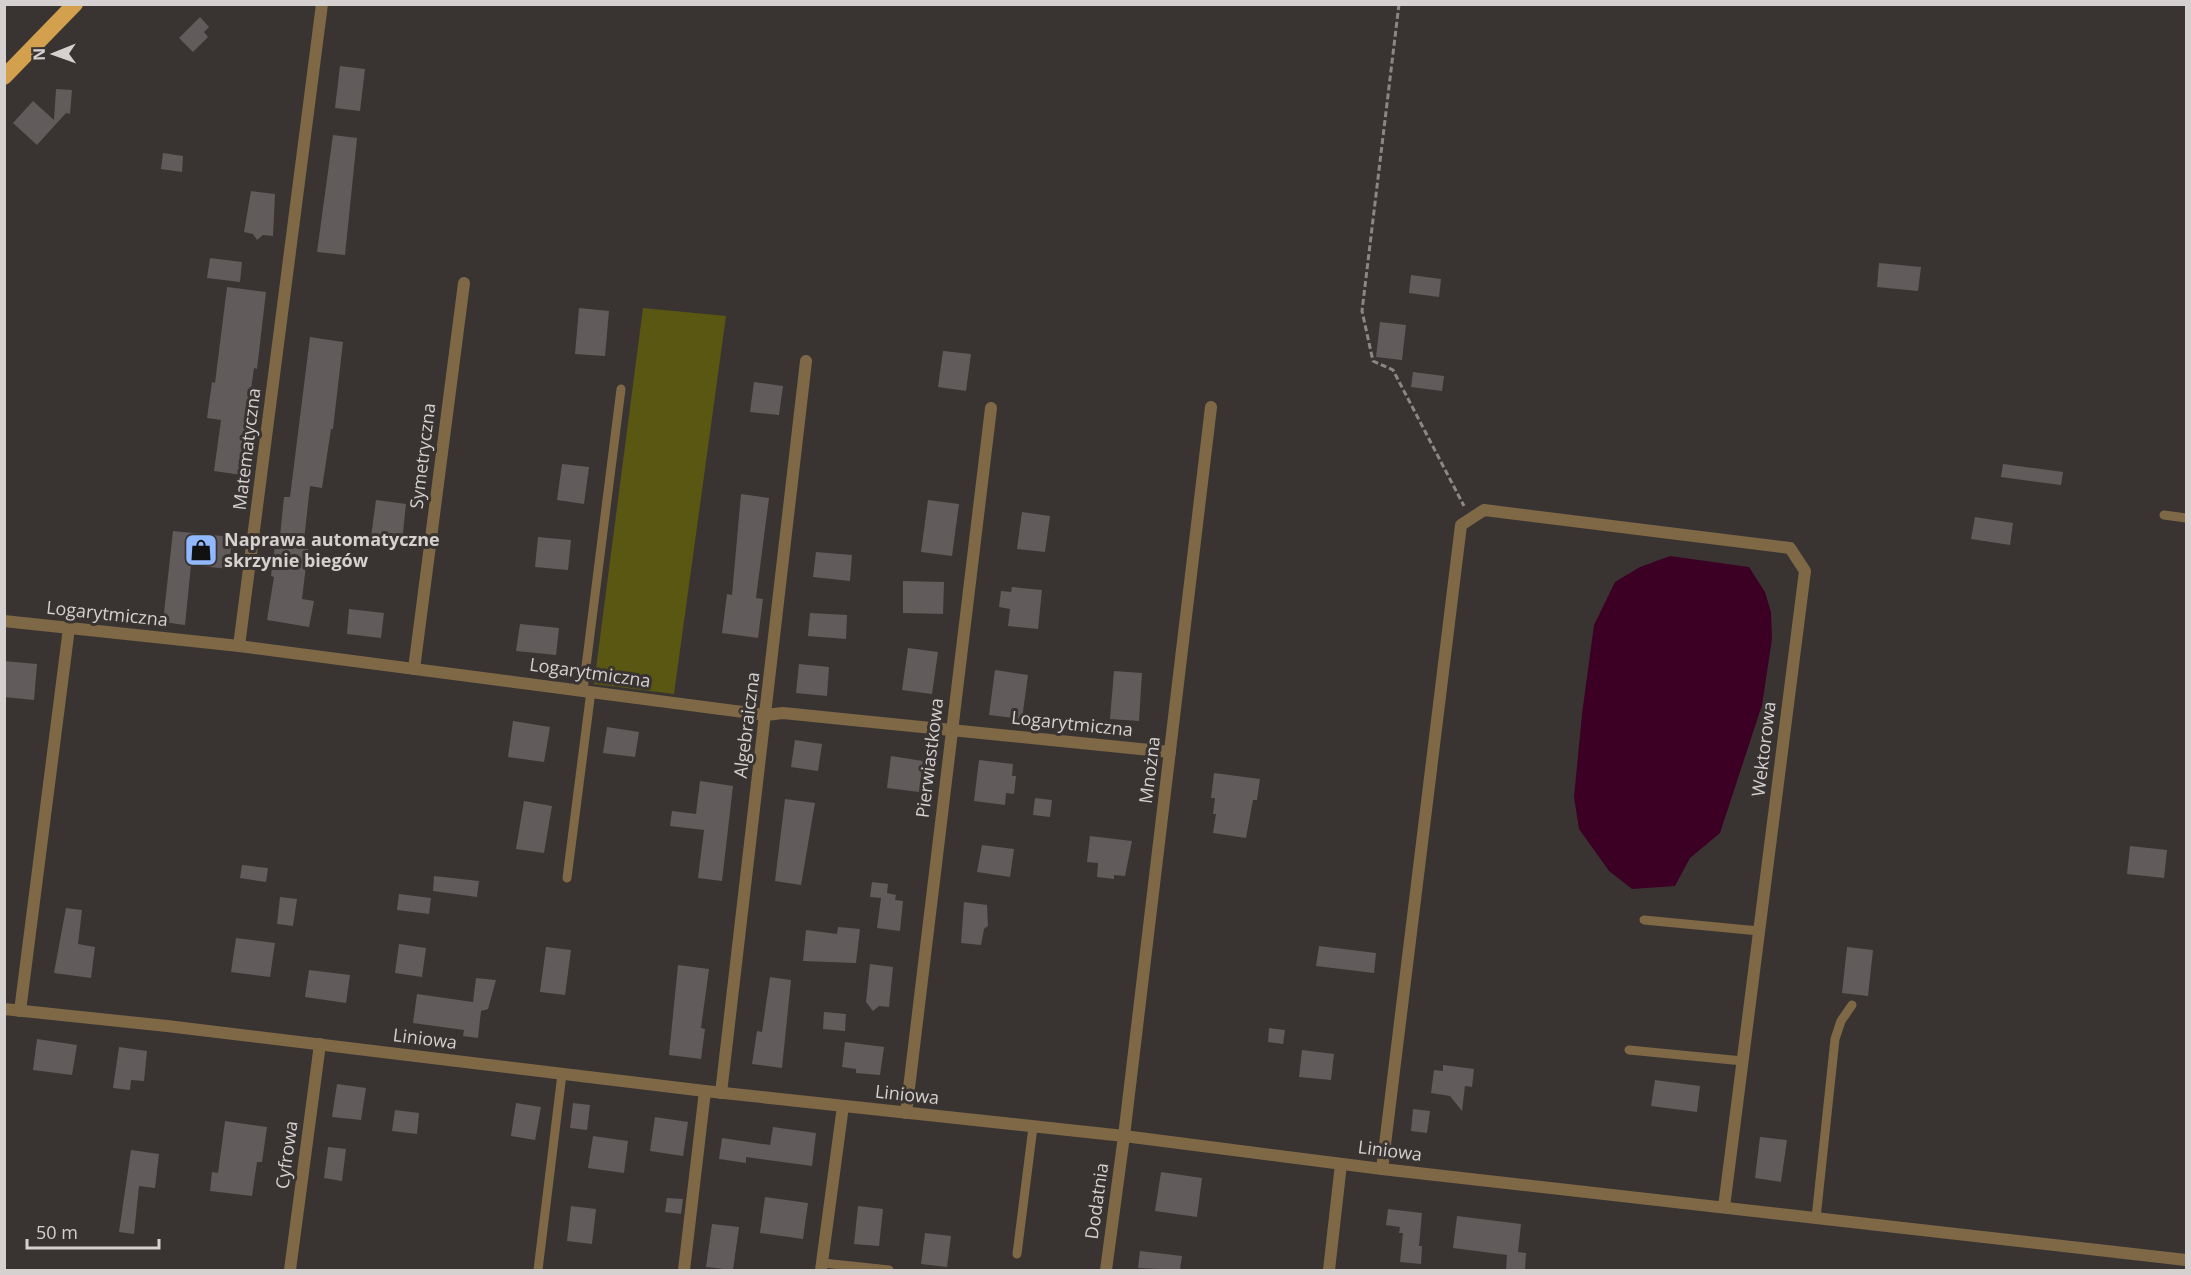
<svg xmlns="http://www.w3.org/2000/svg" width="2191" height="1275" viewBox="0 0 2191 1275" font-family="'Open Sans',sans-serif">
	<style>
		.green { fill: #5a5712 }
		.water { fill: #3d0025 }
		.building { fill: #615b5b }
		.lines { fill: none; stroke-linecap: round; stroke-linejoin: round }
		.path { stroke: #8b8786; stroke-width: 3; stroke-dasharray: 6 3; stroke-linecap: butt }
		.service { stroke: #7e6846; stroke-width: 9 }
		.minor { stroke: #7e6846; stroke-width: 12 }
		.trunk { stroke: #d3a14e; stroke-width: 16 }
		.labels { text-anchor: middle; stroke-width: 6; stroke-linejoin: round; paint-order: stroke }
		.street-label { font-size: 18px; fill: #d4d1d0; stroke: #393432 }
		.poi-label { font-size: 18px; font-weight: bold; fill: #d4d1d0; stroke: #393432; text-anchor: start }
	</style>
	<rect width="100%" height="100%" fill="#393432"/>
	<!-- green -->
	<polygon class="green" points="643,308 726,316 674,694 594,684"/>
	<!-- water -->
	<polygon class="water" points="1670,556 1749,567 1765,592 1771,612 1772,639 1762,705 1720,833 1690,858 1675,886 1632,889 1609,871 1579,829 1574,797 1582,714 1594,625 1615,582 1640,567"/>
	<!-- building -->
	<g class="building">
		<polygon points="200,17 209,27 204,32 208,37 193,52 179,38"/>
		<polygon points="340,66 365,69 360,111 335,108"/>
		<polygon points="56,89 72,90 70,114 66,113 37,145 13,123 33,101 54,120"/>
		<polygon points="333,135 357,138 345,255 317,252"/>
		<polygon points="163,153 183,156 182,172 161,169"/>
		<polygon points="251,191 275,194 273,236 263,235 257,240 253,234 244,232"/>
		<polygon points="210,258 242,262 240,282 207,278"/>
		<polygon points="1879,263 1921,267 1918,291 1877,287"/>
		<polygon points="1411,275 1441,279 1439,297 1409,293"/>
		<polygon points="227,287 266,292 257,369 254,368 244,441 246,441 242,475 214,471 221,420 207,418 212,382 215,383"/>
		<polygon points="579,308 609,311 605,356 575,354"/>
		<polygon points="1380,322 1406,325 1402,360 1376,357"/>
		<polygon points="310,337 343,342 333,429 331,429 322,488 310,486 303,549 308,549 302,599 314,601 309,627 267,620 274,577 271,576 275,545 279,546 284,497 290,497"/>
		<polygon points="943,351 971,354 966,391 938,387"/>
		<polygon points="1413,372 1444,376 1442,391 1411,387"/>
		<polygon points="754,382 783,386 779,415 750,412"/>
		<polygon points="562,464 589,467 584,504 557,500"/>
		<polygon points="2003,464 2063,472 2061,485 2001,477"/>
		<polygon points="741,494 769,498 756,598 763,599 758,638 722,633 727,594 732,595"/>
		<polygon points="376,500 406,504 402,542 371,537"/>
		<polygon points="928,500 959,504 952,556 921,552"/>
		<polygon points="1022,512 1050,516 1045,552 1017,549"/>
		<polygon points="1975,517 2013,523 2010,545 1971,539"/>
		<polygon points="173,531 232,537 229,569 191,565 185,625 163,622"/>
		<polygon points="538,537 571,540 568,570 535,567"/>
		<polygon points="816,552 852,555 850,581 813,577"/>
		<polygon points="903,581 944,582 943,614 903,613"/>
		<polygon points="1012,587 1042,590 1038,629 1008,626 1010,609 999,607 1001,591 1011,592"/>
		<polygon points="349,609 384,613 381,638 347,634"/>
		<polygon points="810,613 847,615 846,639 808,636"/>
		<polygon points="520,624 559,628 556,655 516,651"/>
		<polygon points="908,648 938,652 932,694 902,690"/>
		<polygon points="4,661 37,664 34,700 4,697"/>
		<polygon points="799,664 829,667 827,696 796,693"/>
		<polygon points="995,670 1028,675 1022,719 989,715"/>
		<polygon points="1114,671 1142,673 1139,721 1110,719"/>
		<polygon points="513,721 550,727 544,762 508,757"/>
		<polygon points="607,727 639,732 635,757 603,753"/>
		<polygon points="795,740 822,744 818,771 791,767"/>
		<polygon points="891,756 923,761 919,792 887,788"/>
		<polygon points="979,760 1013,764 1012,776 1016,776 1014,794 1006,793 1005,805 974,801"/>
		<polygon points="1214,773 1260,779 1257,800 1253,800 1246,838 1213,833 1216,814 1213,814 1215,798 1211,798"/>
		<polygon points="700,781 733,786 722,881 698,878 704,830 670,826 672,811 696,814"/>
		<polygon points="1035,798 1052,800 1050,817 1033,815"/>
		<polygon points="785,799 815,803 801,885 775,881"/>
		<polygon points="524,801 552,806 544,853 516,849"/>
		<polygon points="1090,836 1132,841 1125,876 1114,875 1114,879 1097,877 1098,863 1087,862"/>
		<polygon points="982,845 1014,849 1010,877 977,872"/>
		<polygon points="2130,846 2167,850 2164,878 2127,874"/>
		<polygon points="242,865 268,868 266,882 240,878"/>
		<polygon points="434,876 479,881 477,897 433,891"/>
		<polygon points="872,882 888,884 887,893 896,895 895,900 903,901 900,931 877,928 881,898 870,897"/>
		<polygon points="399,894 431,898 429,914 397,910"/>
		<polygon points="280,897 297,899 293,926 277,924"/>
		<polygon points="964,902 987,905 988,926 984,929 981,945 961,943"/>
		<polygon points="66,908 82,910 78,944 95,947 91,978 54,973"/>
		<polygon points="838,927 860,929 856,963 803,961 806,930 837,934"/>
		<polygon points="236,938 275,943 270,977 231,972"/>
		<polygon points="399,944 426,948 422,977 395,973"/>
		<polygon points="1319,946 1376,953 1374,973 1316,966"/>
		<polygon points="546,947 571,950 565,995 540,992"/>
		<polygon points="1847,947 1873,950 1868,996 1842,993"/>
		<polygon points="870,964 893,967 889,1007 879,1006 873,1011 866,1002"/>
		<polygon points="678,965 709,969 701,1028 705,1029 701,1059 669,1055"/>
		<polygon points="309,970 350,975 346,1003 305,997"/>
		<polygon points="770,977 791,980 782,1068 752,1064 757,1031 762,1032"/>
		<polygon points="476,978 496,980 488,1009 481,1011 478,1038 463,1036 464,1030 413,1023 417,994 473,1002"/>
		<polygon points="824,1012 846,1014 845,1031 823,1029"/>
		<polygon points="1269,1028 1285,1030 1283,1044 1268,1042"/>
		<polygon points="37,1039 77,1045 72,1075 33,1070"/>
		<polygon points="845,1042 884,1047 880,1075 856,1073 856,1069 842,1067"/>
		<polygon points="119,1047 147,1051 144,1081 131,1080 130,1090 113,1088"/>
		<polygon points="1302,1050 1334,1054 1331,1080 1299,1077"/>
		<polygon points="1443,1065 1474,1069 1472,1087 1465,1086 1462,1111 1450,1096 1431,1093 1434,1070 1443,1071"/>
		<polygon points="1655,1080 1700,1086 1697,1112 1651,1106"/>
		<polygon points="337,1084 366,1088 361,1120 332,1117"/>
		<polygon points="516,1103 541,1107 535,1140 511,1136"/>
		<polygon points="573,1103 590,1105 587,1130 570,1128"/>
		<polygon points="1413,1109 1430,1111 1427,1133 1411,1131"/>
		<polygon points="395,1110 419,1113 417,1134 392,1131"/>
		<polygon points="655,1117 688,1122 683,1156 650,1151"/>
		<polygon points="225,1121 267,1127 262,1162 257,1162 252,1196 210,1191 212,1172 218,1173"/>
		<polygon points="773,1127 816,1133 812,1166 746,1157 746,1163 719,1159 722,1138 770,1145"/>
		<polygon points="593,1136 628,1141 624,1173 588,1168"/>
		<polygon points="1760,1137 1787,1140 1781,1182 1755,1178"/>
		<polygon points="328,1147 346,1149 342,1181 324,1178"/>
		<polygon points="131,1150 159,1154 155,1188 139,1186 134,1234 119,1232"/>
		<polygon points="1161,1172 1202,1178 1197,1217 1155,1211"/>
		<polygon points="765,1197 808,1203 803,1239 760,1233"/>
		<polygon points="667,1198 683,1199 681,1214 665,1212"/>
		<polygon points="571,1206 596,1209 592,1244 567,1241"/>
		<polygon points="858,1206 883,1209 879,1246 854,1244"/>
		<polygon points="1388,1209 1422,1213 1419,1246 1422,1246 1421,1264 1400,1262 1403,1233 1399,1233 1400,1227 1386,1225"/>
		<polygon points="1457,1216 1521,1224 1518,1252 1526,1253 1525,1270 1506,1270 1507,1255 1453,1248"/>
		<polygon points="712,1224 739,1227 733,1270 706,1267"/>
		<polygon points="925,1233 951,1236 947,1267 921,1264"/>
		<polygon points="1140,1251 1182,1256 1180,1270 1138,1268"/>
	</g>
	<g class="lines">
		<!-- path -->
		<polyline class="path" points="1399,4 1362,311 1373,361 1393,370 1464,506"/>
		<!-- service -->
		<g class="service">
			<polyline points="2164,515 2186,518"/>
			<polyline points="583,690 621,389"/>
			<polyline points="567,878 591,691"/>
			<polyline points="1644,920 1759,931"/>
			<polyline points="1629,1050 1743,1061"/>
			<polyline points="1816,1218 1835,1039 1841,1021 1852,1005"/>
			<polyline points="1017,1254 1033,1127"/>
			<polyline points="823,1263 889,1270"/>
			<polyline points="538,1270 562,1074"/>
		</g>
		<!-- minor -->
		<g class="minor">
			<polyline points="4,621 239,646 766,715 783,713 1170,752"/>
			<polyline points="239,646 322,4"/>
			<polyline points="414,669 464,283"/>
			<polyline points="4,1009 167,1026 705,1091 1124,1136 1382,1169 2186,1260"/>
			<polyline points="20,1011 69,628"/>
			<polyline points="721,1093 806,361"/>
			<polyline points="906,1113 991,408"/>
			<polyline points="1382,1169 1461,525 1484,510 1790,548 1805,571 1724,1207"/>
			<polyline points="290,1270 320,1044"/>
			<polyline points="684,1270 705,1091"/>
			<polyline points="821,1270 843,1106"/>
			<polyline points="1106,1270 1124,1136 1211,407"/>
			<polyline points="1329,1270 1341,1164"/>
		</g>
		<!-- trunk -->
		<polyline class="trunk" points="4,77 75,4"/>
	</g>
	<!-- icons -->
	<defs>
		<symbol id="shop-square" viewBox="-11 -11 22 22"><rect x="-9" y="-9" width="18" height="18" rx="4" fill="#91b8fd" stroke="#393432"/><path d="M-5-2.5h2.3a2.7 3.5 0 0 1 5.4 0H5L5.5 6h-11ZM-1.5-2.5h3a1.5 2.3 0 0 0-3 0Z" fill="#111"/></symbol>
	</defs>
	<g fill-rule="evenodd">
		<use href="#shop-square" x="182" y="531" width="38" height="38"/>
	</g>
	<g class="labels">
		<!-- street labels -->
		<g class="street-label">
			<text transform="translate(247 449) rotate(-83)" y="6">Matematyczna</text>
			<text transform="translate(423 456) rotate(-83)" y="6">Symetryczna</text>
			<text transform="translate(107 614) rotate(6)" y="6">Logarytmiczna</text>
			<text transform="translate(590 673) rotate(8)" y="6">Logarytmiczna</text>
			<text transform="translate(1072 724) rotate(6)" y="6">Logarytmiczna</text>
			<text transform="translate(747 725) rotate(-83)" y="6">Algebraiczna</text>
			<text transform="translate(1764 749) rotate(-83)" y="6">Wektorowa</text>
			<text transform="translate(930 758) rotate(-83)" y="6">Pierwiastkowa</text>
			<text transform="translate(1150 770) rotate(-83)" y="6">Mnożna</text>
			<text transform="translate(425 1039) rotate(7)" y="6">Liniowa</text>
			<text transform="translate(907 1095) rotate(6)" y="6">Liniowa</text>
			<text transform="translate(1390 1151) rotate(7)" y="6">Liniowa</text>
			<text transform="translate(287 1155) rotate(-82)" y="6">Cyfrowa</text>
			<text transform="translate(1097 1201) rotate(-82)" y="6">Dodatnia</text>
		</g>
		<!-- poi labels -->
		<g class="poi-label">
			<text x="224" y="546">Naprawa automatyczne<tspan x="224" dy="21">skrzynie biegów</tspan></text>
		</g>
	</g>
	<!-- border -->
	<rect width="2191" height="1275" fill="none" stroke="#d4d1d0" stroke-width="12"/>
	<!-- north arrow -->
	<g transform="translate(54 54) rotate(269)" stroke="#393432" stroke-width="4.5" paint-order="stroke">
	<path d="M0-4.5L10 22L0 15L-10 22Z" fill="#d4d1d0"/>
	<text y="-9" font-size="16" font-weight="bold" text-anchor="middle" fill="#d4d1d0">N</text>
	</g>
	<!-- scale -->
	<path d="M27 1239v9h132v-9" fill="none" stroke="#d4d1d0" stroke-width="3"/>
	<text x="36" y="1239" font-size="18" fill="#d4d1d0" stroke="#393432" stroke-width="4.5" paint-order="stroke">50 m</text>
</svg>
